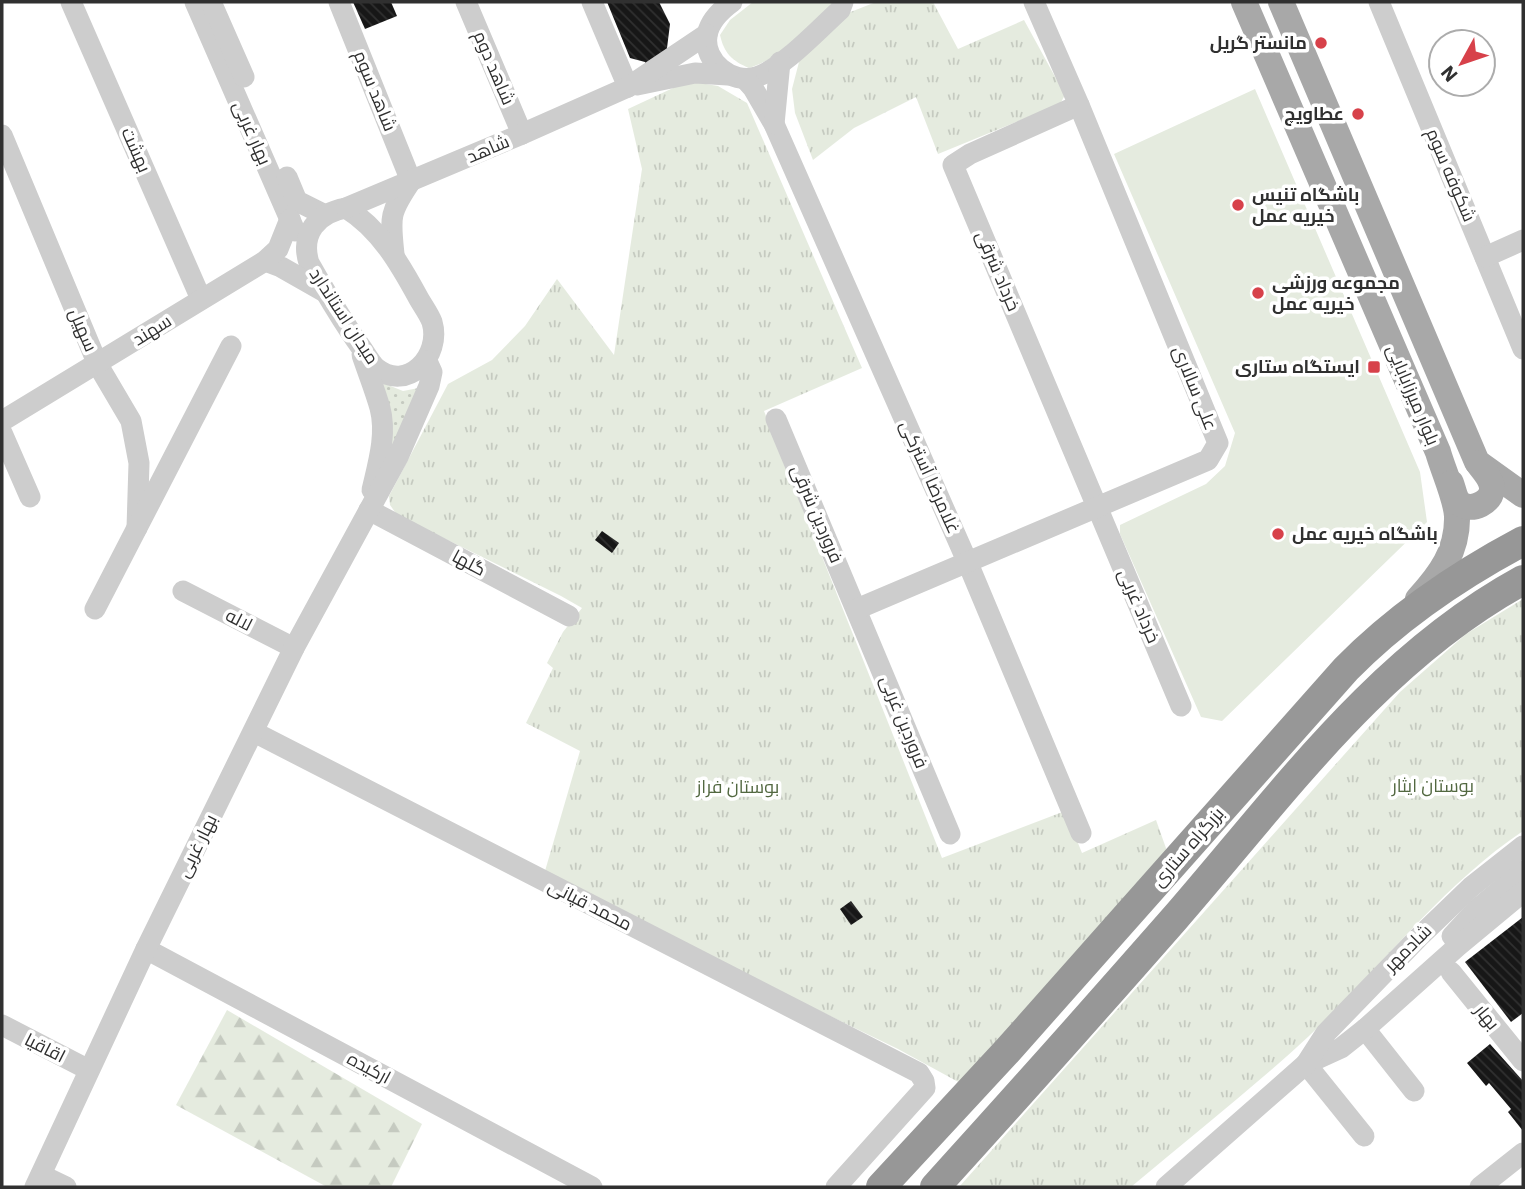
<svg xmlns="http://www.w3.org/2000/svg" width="1525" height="1189" viewBox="0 0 1525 1189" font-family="'IBM Plex Sans',Cairo,sans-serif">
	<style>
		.grass { fill: #e5ebdf }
		.forest { fill: url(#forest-firs) }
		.park { fill: url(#park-tufts) }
		.garden { fill: url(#garden-dots) }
		.building { fill: url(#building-back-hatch) }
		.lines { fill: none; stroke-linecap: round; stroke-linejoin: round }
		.minor { stroke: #cdcdcd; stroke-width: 21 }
		.major { stroke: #a8a8a8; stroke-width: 26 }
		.highway { stroke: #979797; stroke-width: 30 }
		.poi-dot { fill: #d7414a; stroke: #fff; stroke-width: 2.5 }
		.labels { text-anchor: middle; stroke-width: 7; stroke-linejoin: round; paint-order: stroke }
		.poi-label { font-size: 18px; font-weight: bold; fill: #303030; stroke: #fff; text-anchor: end }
		.street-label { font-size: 18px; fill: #303030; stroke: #fff }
		.park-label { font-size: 18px; fill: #526840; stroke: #fff }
	</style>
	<defs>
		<pattern id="forest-firs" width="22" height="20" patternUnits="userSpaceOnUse" patternTransform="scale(1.75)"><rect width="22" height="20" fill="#e5ebdf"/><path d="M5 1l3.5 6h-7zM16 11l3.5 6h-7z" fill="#c5cac0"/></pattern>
		<pattern id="park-tufts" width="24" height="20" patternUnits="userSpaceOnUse" patternTransform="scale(1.75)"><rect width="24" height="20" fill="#e5ebdf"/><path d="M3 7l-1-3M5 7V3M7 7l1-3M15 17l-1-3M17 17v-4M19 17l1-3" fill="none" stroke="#c5cac0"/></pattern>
		<pattern id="garden-dots" width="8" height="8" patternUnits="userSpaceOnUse" patternTransform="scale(1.75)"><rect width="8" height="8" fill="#e5ebdf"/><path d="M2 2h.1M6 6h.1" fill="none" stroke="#c5cac0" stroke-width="1.8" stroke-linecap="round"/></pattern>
		<pattern id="building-back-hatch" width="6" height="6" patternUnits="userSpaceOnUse" patternTransform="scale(1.75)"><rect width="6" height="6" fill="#171717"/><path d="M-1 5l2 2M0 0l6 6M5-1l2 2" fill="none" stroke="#303030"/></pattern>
	</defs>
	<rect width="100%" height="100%" fill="#fff"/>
	<!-- grass -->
	<g class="grass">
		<path d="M753,2H833C816,25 777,60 749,68C732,61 724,53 720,35L730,20Z"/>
		<polygon points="1255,89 1420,472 1427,522 1222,721 1201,717 1120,534 1120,525 1206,484 1225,466 1235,433 1114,154"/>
	</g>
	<!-- forest -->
	<polygon class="forest" points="227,1010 422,1124 391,1187 327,1187 176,1105"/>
	<!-- park -->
	<g class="park">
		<polygon points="876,2 933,2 958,49 1024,20 1065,95 1060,104 938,154 916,97 854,128 813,160 795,113 792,89 799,62 805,49 848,13"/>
		<polygon points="688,81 718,86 747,103 862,368 764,411 942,858 1065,811 1082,853 1156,820 1167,851 962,1084 898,1049 694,950 545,871 580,751 526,723 553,668 547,663 563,632 582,608 561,596 397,515 390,505 389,496 448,384 492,360 525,326 557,279 614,355 642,169 628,109"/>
		<path d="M1523,599V831C1441,886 1381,968 1309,1036C1252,1089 1190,1137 1131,1187H959L1400,692L1466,634Z"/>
	</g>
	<!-- garden -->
	<polygon class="garden" points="378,381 403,391 424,387 381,480"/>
	<!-- building -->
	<g class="building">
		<polygon points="353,2 391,2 397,16 365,29"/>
		<polygon points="607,2 659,2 670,24 666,56 647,65 645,62 630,58"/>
		<polygon points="602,531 619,543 612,553 595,540"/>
		<polygon points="851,901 863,917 851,925 840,909"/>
		<polygon points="1523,917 1523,1013 1511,1022 1465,962"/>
		<polygon points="1490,1044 1523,1081 1523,1131 1508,1112 1511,1109 1489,1083 1486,1086 1467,1063"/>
	</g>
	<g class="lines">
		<!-- minor -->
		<g class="minor">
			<polyline points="71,2 201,299"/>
			<polyline points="195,2 295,231"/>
			<polyline points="211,2 244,77"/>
			<path d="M339,2L411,181C389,213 390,217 394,254"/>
			<polyline points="466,2 522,134"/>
			<polyline points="592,2 628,87"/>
			<path d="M732,2C721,10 709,21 707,36C703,61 732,85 756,77C781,70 820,28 840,10L843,2"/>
			<polyline points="1379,2 1523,349"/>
			<polyline points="745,79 753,88 774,124 967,561 1081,833"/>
			<polyline points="637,85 695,73 728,75"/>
			<polyline points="1079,105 970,154 953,165 1181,706"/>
			<polyline points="774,124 780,62"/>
			<polyline points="2,135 98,365 131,421 139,463 137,528"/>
			<polyline points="287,177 297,201 325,215"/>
			<path d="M346,208C380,229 400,264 419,299C423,306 429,314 432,322C442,356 407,393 376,368C371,363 367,356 363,350C343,323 326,293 309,263C300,234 317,213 346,208Z"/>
			<polyline points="346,208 522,134 628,87 707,34"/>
			<polyline points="1485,257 1523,240"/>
			<polyline points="265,261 281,267 325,292"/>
			<path d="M362,355C368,373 375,390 380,408C387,435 378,464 372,490"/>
			<polyline points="776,419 950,834"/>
			<polyline points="2,421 265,261 278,249 290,219"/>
			<polyline points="2,433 30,497"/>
			<polyline points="369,510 569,616"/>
			<polyline points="183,591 294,648"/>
			<polyline points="95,609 231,346"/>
			<polyline points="857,609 1208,460 1218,443 1079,105 1034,2"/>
			<polyline points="254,732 919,1073 924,1081 925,1088 836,1187"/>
			<polyline points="1452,936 1476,910 1523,871"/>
			<polyline points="146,949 592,1187"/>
			<polyline points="1451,972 1523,1061"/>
			<polyline points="2,1025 89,1070"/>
			<polyline points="1365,1029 1414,1091"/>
			<polyline points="1306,1064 1341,1048 1365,1029 1458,946 1523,892"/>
			<polyline points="1306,1064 1364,1136"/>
			<polyline points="41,1175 66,1187"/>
			<polyline points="35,1187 146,949 294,648 398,457 429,386 432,372 427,361"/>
			<polyline points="1166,1187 1306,1064 1326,1033 1419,937 1471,887 1523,846"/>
			<polyline points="1480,1187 1523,1153"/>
		</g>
		<!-- major -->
		<g class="major">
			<path d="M1244,2L1438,452C1443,470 1456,498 1457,516C1458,551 1440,575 1418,599"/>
			<polyline points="1281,2 1477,462 1523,495"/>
			<path d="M1451,483C1453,488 1454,495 1457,500C1468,516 1498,501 1491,483C1489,476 1482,469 1478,463"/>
		</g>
		<!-- highway -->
		<g class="highway">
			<path d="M881,1187L1008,1050L1346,669C1397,617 1459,575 1523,541"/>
			<path d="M935,1187C1016,1098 1096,1008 1175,918C1281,796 1378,659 1523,580"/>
		</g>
	</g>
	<!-- markers -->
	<g class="poi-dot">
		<circle cx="1321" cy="43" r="7"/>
		<circle cx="1358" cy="114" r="7"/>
		<circle cx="1238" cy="205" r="7"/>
		<circle cx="1258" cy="293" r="7"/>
		<rect x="1367" y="360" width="14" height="14" rx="3.5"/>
		<circle cx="1278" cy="534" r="7"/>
	</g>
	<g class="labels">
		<!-- poi labels -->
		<g class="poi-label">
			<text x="1307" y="49">مانستر گریل</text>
			<text x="1344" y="120">عطاویچ</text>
			<text x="1252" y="201" text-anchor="start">باشگاه تنیس<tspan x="1252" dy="21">خیریه عمل</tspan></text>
			<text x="1272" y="289" text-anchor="start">مجموعه ورزشی<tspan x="1272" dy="21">خیریه عمل</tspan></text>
			<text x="1360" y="373">ایستگاه ستاری</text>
			<text x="1292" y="540" text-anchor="start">باشگاه خیریه عمل</text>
		</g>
		<!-- street labels -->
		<g class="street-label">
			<text transform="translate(494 68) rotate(67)" y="6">شاهد دوم</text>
			<text transform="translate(375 91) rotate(68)" y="6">شاهد سوم</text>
			<text transform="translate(252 133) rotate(66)" y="6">بهار غربی</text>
			<text transform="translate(488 149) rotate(-23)" y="6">شاهد</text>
			<text transform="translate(136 150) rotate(66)" y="6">بهشت</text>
			<text transform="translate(1451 175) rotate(67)" y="6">شکوفه سوم</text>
			<text transform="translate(998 271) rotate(67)" y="6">خرداد شرقی</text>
			<text transform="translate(344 316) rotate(57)" y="6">میدان استاندارد</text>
			<text transform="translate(83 330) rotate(67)" y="6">سهیل</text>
			<text transform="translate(152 330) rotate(-32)" y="6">سهند</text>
			<text transform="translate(1195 388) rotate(68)" y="6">علی سالاری</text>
			<text transform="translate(1413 395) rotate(67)" y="6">بلوار میرزابابایی</text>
			<text transform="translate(930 477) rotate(66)" y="6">غلامرضا آسترکی</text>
			<text transform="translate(817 514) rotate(67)" y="6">فروردین شرقی</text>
			<text transform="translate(469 563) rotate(28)" y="6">گلها</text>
			<text transform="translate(1139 606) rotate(67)" y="6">خرداد غربی</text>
			<text transform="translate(239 620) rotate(27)" y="6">لاله</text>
			<text transform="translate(904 722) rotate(68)" y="6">فروردین غربی</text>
			<text transform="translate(197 846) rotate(-64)" y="6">بهار غربی</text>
			<text transform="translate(1188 847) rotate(-49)" y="6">بزرگراه ستاری</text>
			<text transform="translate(590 905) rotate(27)" y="6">محمد قپانی</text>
			<text transform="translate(1408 948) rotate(-45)" y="6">شادمهر</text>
			<text transform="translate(1487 1017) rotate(51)" y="6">بهار</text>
			<text transform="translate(45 1048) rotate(27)" y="6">اقاقیا</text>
			<text transform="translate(369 1068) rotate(28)" y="6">ارکیده</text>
		</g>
		<!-- park labels -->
		<g class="park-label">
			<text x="1433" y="792">بوستان ایثار</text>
			<text x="738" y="793">بوستان فراز</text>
		</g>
	</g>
	<!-- border -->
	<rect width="1525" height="1189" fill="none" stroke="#303030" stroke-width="7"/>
	<!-- north arrow -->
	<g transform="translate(1462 63) rotate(230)"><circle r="33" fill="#ffffff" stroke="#acacac" stroke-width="2"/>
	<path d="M0-5L12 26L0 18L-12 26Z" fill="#d7414a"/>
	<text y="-10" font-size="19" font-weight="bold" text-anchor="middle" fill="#303030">N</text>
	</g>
</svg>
